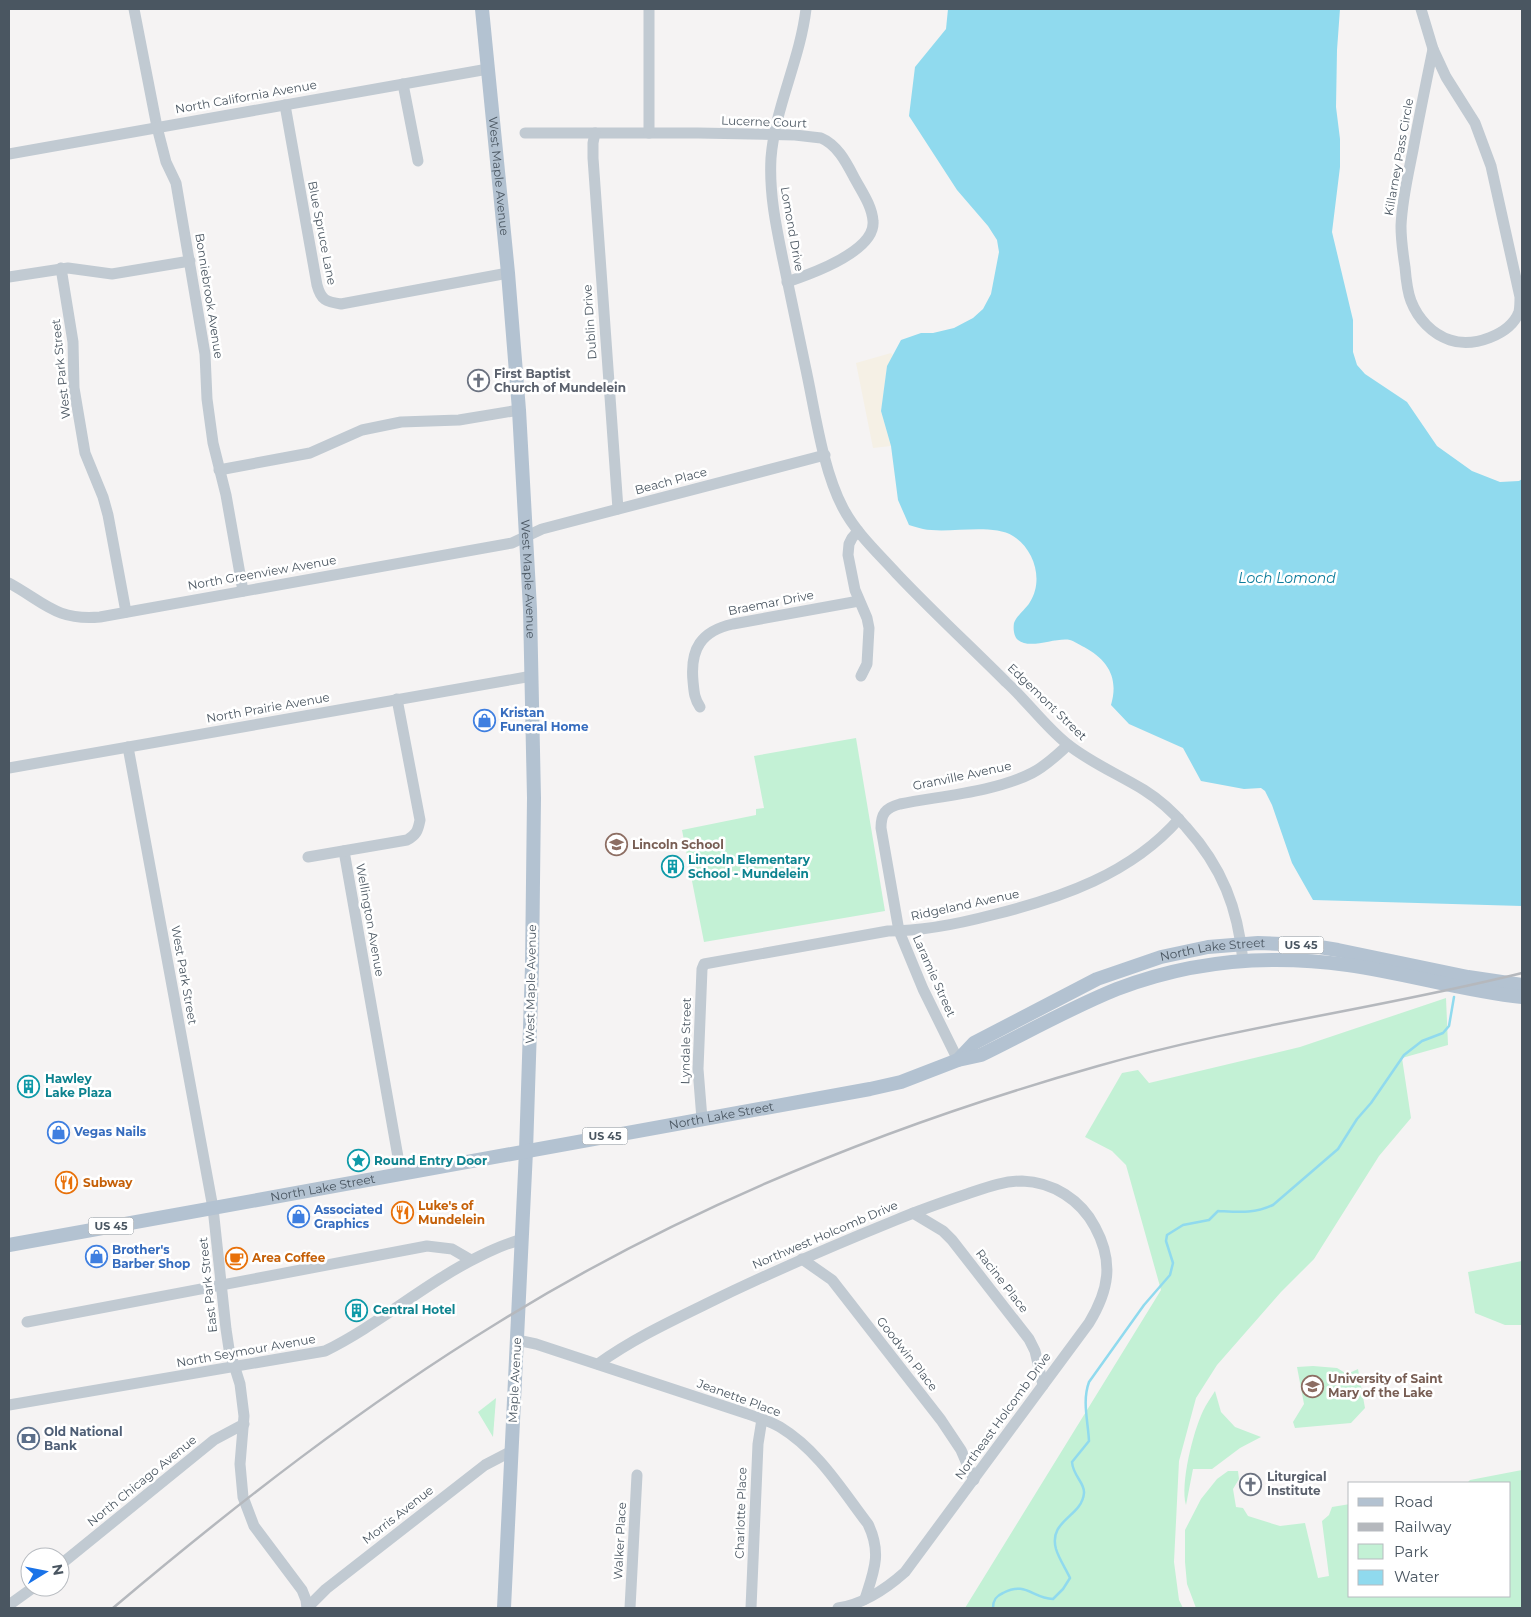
<svg xmlns="http://www.w3.org/2000/svg" width="1531" height="1617" viewBox="0 0 1531 1617" font-family="Montserrat,sans-serif">
	<style>
		.green { fill: #c3f1d5 }
		.sand { fill: #f5f0e5 }
		.water { fill: #90daee }
		.lines { fill: none; stroke-linecap: round; stroke-linejoin: round }
		.stream { stroke: #90daee; stroke-width: 2.5 }
		.minor { stroke: #c1cad2; stroke-width: 11 }
		.major { stroke: #b3c2d1; stroke-width: 14 }
		.rail { stroke: #b5b8bd; stroke-width: 2.5 }
		.labels { text-anchor: middle; stroke-width: 5; stroke-linejoin: round; paint-order: stroke }
		.shield { fill: #fff; stroke: #808990; stroke-width: 1 }
		.shield-label { font-size: 11px; font-weight: bold; fill: #4a5661 }
		.street-label { font-size: 12px; fill: #4a5661; stroke: #fff }
		.worship-label { font-size: 12px; font-weight: bold; fill: #5b616d; stroke: #fff; text-anchor: start }
		.shop-label { font-size: 12px; font-weight: bold; fill: #366cbe; stroke: #fff; text-anchor: start }
		.education-label { font-size: 12px; font-weight: bold; fill: #785e54; stroke: #fff; text-anchor: start }
		.culture-label { font-size: 12px; font-weight: bold; fill: #0d838f; stroke: #fff; text-anchor: start }
		.food-label { font-size: 12px; font-weight: bold; fill: #c56008; stroke: #fff; text-anchor: start }
		.service-label { font-size: 12px; font-weight: bold; fill: #4e5e75; stroke: #fff; text-anchor: start }
		.water-label { font-size: 14px; font-style: italic; fill: #0c7c9b; stroke: #fff }
	</style>
	<rect width="100%" height="100%" fill="#f5f3f3"/>
	<!-- green -->
	<g class="green">
		<polygon points="856,738 885,911 704,942 682,830 756,815 756,809 764,808 754,756"/>
		<polygon points="1446,998 1448,1045 1402,1058 1411,1118 1379,1156 1314,1259 1281,1292 1217,1365 1196,1398 1179,1461 1174,1562 1179,1600 1183,1608 965,1608 1161,1290 1126,1165 1112,1151 1085,1137 1122,1073 1138,1070 1149,1083 1300,1047"/>
		<polygon points="1522,1261 1522,1325 1505,1325 1475,1313 1468,1272"/>
		<polygon points="1313,1366 1337,1368 1347,1374 1358,1369 1365,1408 1351,1423 1295,1428 1293,1422 1304,1404 1297,1367"/>
		<path d="M1215,1391L1221,1412L1235,1427L1261,1437L1240,1448L1212,1469H1193L1186,1505C1180,1484 1193,1432 1203,1411C1206,1404 1211,1398 1215,1391Z"/>
		<polygon points="496,1398 493,1437 478,1412"/>
		<polygon points="1522,1470 1522,1608 1196,1608 1187,1584 1185,1562 1185,1530 1201,1499 1217,1479 1228,1471 1238,1471 1239,1479 1233,1489 1236,1507 1243,1508 1248,1516 1280,1526 1305,1523 1318,1578 1329,1576 1322,1521 1329,1515 1332,1507 1350,1504 1350,1596 1510,1596 1510,1483 1467,1483 1470,1480"/>
	</g>
	<!-- sand -->
	<polygon class="sand" points="891,353 893,356 887,366 881,411 891,446 873,448 856,363"/>
	<!-- water -->
	<path class="water" d="M948,9H1340L1337,50L1336,107L1340,139V167L1332,232L1353,320V352L1357,365L1365,374L1407,402L1437,446L1472,471L1500,482L1519,481L1522,479V906L1313,900L1292,863L1272,805L1265,791L1261,788L1244,789L1201,781L1183,748L1129,724L1111,705C1119,678 1108,660 1084,647C1080,645 1074,641 1070,640C1056,637 1030,650 1018,640C1014,637 1013,629 1014,623C1017,615 1026,609 1030,602C1044,580 1034,549 1013,536C992,523 948,534 923,529C918,528 913,526 909,525L898,500L891,446L881,411L887,366L901,340L921,333H933L954,328L973,318L983,309L991,294L999,252L997,240L988,226L957,190L909,116L915,67L946,29Z"/>
	<g class="lines">
		<!-- stream -->
		<path class="stream" d="M993,1608C993,1600 996,1596 1003,1593C1026,1581 1032,1598 1053,1599L1063,1589L1070,1578C1066,1569 1059,1559 1056,1549C1048,1520 1082,1517 1084,1493C1085,1483 1073,1476 1072,1462L1089,1441C1088,1421 1082,1401 1089,1382L1144,1305L1170,1275L1173,1263L1166,1241L1167,1235L1183,1225L1209,1220L1218,1211C1238,1212 1254,1214 1273,1205L1338,1149L1357,1119L1371,1103L1404,1055L1422,1041L1443,1033L1449,1026L1454,997"/>
		<!-- minor -->
		<g class="minor">
			<polyline points="134,9 157,127 166,162 176,183 205,354 207,399 213,443 226,495 243,591"/>
			<path d="M806,9C800,60 775,107 771,158C769,193 776,226 783,260C790,295 798,330 805,365C815,410 822,468 843,508C856,533 878,553 897,574C932,611 970,646 1006,682C1027,701 1044,725 1066,743C1089,762 1118,774 1144,790C1160,800 1174,813 1186,827C1222,867 1238,908 1243,961"/>
			<polyline points="1421,9 1433,49"/>
			<path d="M1433,49L1446,77L1475,123L1491,166L1520,297C1520,302 1520,307 1519,312C1510,335 1473,348 1450,340C1432,334 1418,319 1411,301C1407,291 1406,279 1405,267C1403,254 1401,239 1401,226C1402,200 1408,175 1413,150C1419,117 1426,83 1433,49Z"/>
			<polyline points="403,84 418,161"/>
			<path d="M285,105L317,285C321,300 326,302 341,304L508,273"/>
			<path d="M525,133H698L795,135L821,138C838,145 847,164 855,179C862,192 872,206 873,221C876,251 811,274 787,282"/>
			<polyline points="595,133 593,143 593,158 618,509"/>
			<polyline points="649,133 649,9"/>
			<polyline points="9,154 488,69"/>
			<polyline points="61,268 73,342 74,388 85,453 103,497 108,515 126,612"/>
			<polyline points="9,277 68,268 112,274 190,261"/>
			<polyline points="219,470 310,453 362,430 401,422 459,420 519,410"/>
			<polyline points="858,531 852,538 849,544 848,555 855,590 867,618 869,628 867,664 861,676"/>
			<path d="M9,583C44,602 56,621 100,617L512,543L542,529L825,455"/>
			<path d="M700,707C694,698 694,691 693,681C690,649 701,631 733,624L859,601"/>
			<polyline points="128,747 213,1208 226,1329 229,1349 240,1384 244,1416 240,1464 243,1497 254,1526 302,1590 306,1600 307,1608"/>
			<polyline points="9,768 532,676"/>
			<polyline points="344,851 401,1174"/>
			<path d="M308,857L407,840C416,835 418,831 420,820L397,699"/>
			<path d="M958,1060L923,989L899,931L881,828C881,814 885,808 900,804C940,796 995,792 1032,773C1046,766 1057,755 1068,745"/>
			<path d="M702,1119L698,1069L702,969L704,964L888,931C923,931 958,924 992,915C1061,898 1131,874 1179,819"/>
			<polyline points="913,1213 943,1231 952,1240 1029,1339 1035,1351 1043,1385"/>
			<polyline points="802,1259 832,1280 941,1420 961,1450 974,1480"/>
			<polyline points="27,1322 427,1246 452,1249 471,1260"/>
			<path d="M517,1340L536,1344L748,1414C758,1418 770,1421 780,1427C818,1450 842,1490 868,1524C882,1553 874,1571 865,1599"/>
			<path d="M598,1364C631,1340 669,1322 706,1304C769,1273 832,1246 896,1220C920,1210 943,1202 967,1194C985,1188 1003,1181 1022,1181C1053,1182 1081,1200 1095,1227C1114,1262 1109,1290 1089,1323L905,1572C886,1589 864,1604 838,1608"/>
			<path d="M9,1405L325,1351C380,1324 426,1282 482,1255C495,1249 506,1243 521,1240"/>
			<polyline points="60,1565 214,1440 244,1424"/>
			<polyline points="9,1605 34,1587"/>
			<polyline points="307,1608 326,1589 485,1465 512,1451"/>
			<polyline points="630,1608 637,1475"/>
			<polyline points="751,1608 758,1444 762,1419"/>
		</g>
		<!-- major -->
		<g class="major">
			<path id="s1" d="M482,9L508,273L519,410L530,609L534,798L532,966L526,1151L504,1608"/>
			<path id="s2" d="M958,1060L974,1043L1097,979L1161,957L1208,947L1258,943L1307,945L1338,950L1468,977L1522,985"/>
			<path id="s3" d="M9,1245L870,1089L901,1082L958,1060L981,1055C1026,1033 1072,1007 1117,989C1192,960 1269,954 1348,965C1406,973 1463,991 1522,997"/>
		</g>
		<!-- rail -->
		<path class="rail" d="M113,1608C235,1505 362,1406 499,1322C685,1207 889,1125 1098,1066C1238,1026 1382,1008 1522,973"/>
	</g>
	<!-- icons -->
	<defs>
		<symbol id="church-ring" viewBox="-11 -11 22 22"><circle r="9.5" fill="#fff" stroke="#6b7280" stroke-width="1.5"/><path d="M-1.2-6h2.4v3.5h3.3v2.4h-3.3V6h-2.4V-.1h-3.3v-2.4h3.3Z" fill="#6b7280"/></symbol>
		<symbol id="shop-ring" viewBox="-11 -11 22 22"><circle r="9.5" fill="#fff" stroke="#3f7fe0" stroke-width="1.5"/><path d="M-5-2.5h2.3a2.7 3.5 0 0 1 5.4 0H5L5.5 6h-11ZM-1.5-2.5h3a1.5 2.3 0 0 0-3 0Z" fill="#3f7fe0"/></symbol>
		<symbol id="school-ring" viewBox="-11 -11 22 22"><circle r="9.5" fill="#fff" stroke="#8d6e63" stroke-width="1.5"/><path d="M0-5L7-2L0 1L-7-2ZM-4 1L0 2.5L4 1V4Q0 6-4 4Z" fill="#8d6e63"/></symbol>
		<symbol id="building-ring" viewBox="-11 -11 22 22"><circle r="9.5" fill="#fff" stroke="#0f9aa8" stroke-width="1.5"/><path d="M-4-6H4V6H1V3H-1V6H-4ZM-2.5-4.3h1.7v1.8h-1.7ZM.8-4.3h1.7v1.8H.8ZM-2.5-1h1.7V.8h-1.7ZM.8-1h1.7V.8H.8Z" fill="#0f9aa8"/></symbol>
		<symbol id="sight-ring" viewBox="-11 -11 22 22"><circle r="9.5" fill="#fff" stroke="#0f9aa8" stroke-width="1.5"/><path d="M0-6L1.8-2.2L6-1.7L2.9 1.2L3.7 5.4L0 3.3L-3.7 5.4L-2.9 1.2L-6-1.7L-1.8-2.2Z" fill="#0f9aa8"/></symbol>
		<symbol id="restaurant-ring" viewBox="-11 -11 22 22"><circle r="9.5" fill="#fff" stroke="#e8710a" stroke-width="1.5"/><path d="M-5-6h1v4h1v-4h1v4h1v-4h1v5L-1.5 .5V6h-2V.5L-5-1ZM5-6V6H3V1.5H1.5Q1.5-4 5-6Z" fill="#e8710a"/></symbol>
		<symbol id="cafe-ring" viewBox="-11 -11 22 22"><circle r="9.5" fill="#fff" stroke="#e8710a" stroke-width="1.5"/><path d="M-5.5-4.5H6V0H3Q3 3.5 0 3.5H-2.5Q-5.5 3.5-5.5 0ZM3-3.2v2h1.7v-2ZM-6 4.5H4V6H-6Z" fill="#e8710a"/></symbol>
		<symbol id="university-ring" viewBox="-11 -11 22 22"><circle r="9.5" fill="#fff" stroke="#8d6e63" stroke-width="1.5"/><path d="M0-5L7-2L0 1L-7-2ZM-4 1L0 2.5L4 1V4Q0 6-4 4Z" fill="#8d6e63"/></symbol>
		<symbol id="bank-ring" viewBox="-11 -11 22 22"><circle r="9.5" fill="#fff" stroke="#5c6f8a" stroke-width="1.5"/><path d="M-6-4H6V4H-6ZM0-2.3a2.3 2.3 0 1 0 0 4.6a2.3 2.3 0 1 0 0-4.6Z" fill="#5c6f8a"/></symbol>
	</defs>
	<g fill-rule="evenodd">
		<use href="#church-ring" x="466" y="368" width="25" height="25"/>
		<use href="#shop-ring" x="472" y="708" width="25" height="25"/>
		<use href="#school-ring" x="604" y="832" width="25" height="25"/>
		<use href="#building-ring" x="660" y="854" width="25" height="25"/>
		<use href="#building-ring" x="16" y="1074" width="25" height="25"/>
		<use href="#shop-ring" x="46" y="1120" width="25" height="25"/>
		<use href="#sight-ring" x="346" y="1148" width="25" height="25"/>
		<use href="#restaurant-ring" x="54" y="1170" width="25" height="25"/>
		<use href="#restaurant-ring" x="390" y="1200" width="25" height="25"/>
		<use href="#shop-ring" x="286" y="1204" width="25" height="25"/>
		<use href="#shop-ring" x="84" y="1244" width="25" height="25"/>
		<use href="#cafe-ring" x="224" y="1246" width="25" height="25"/>
		<use href="#building-ring" x="344" y="1298" width="25" height="25"/>
		<use href="#university-ring" x="1300" y="1374" width="25" height="25"/>
		<use href="#bank-ring" x="16" y="1426" width="25" height="25"/>
		<use href="#church-ring" x="1238" y="1472" width="25" height="25"/>
	</g>
	<g class="labels">
		<!-- shield labels -->
		<g class="shield">
			<rect x="1278.5" y="936.5" width="45" height="17" rx="4"/>
			<rect x="582.5" y="1127.5" width="45" height="17" rx="4"/>
			<rect x="88.5" y="1217.5" width="45" height="17" rx="4"/>
		</g>
		<g class="shield-label">
			<text x="1301" y="949">US 45</text>
			<text x="605" y="1140">US 45</text>
			<text x="111" y="1230">US 45</text>
		</g>
		<!-- street labels -->
		<g class="street-label">
			<text transform="translate(246 97) rotate(-10)" y="4">North California Avenue</text>
			<text transform="translate(764 122) rotate(2)" y="4">Lucerne Court</text>
			<text transform="translate(1399 157) rotate(-80)" y="4">Killarney Pass Circle</text>
			<text dy="4" stroke="none"><textPath href="#s1" startOffset="168">West Maple Avenue</textPath></text>
			<text transform="translate(792 229) rotate(80)" y="4">Lomond Drive</text>
			<text transform="translate(322 233) rotate(79)" y="4">Blue Spruce Lane</text>
			<text transform="translate(209 296) rotate(81)" y="4">Bonniebrook Avenue</text>
			<text transform="translate(590 322) rotate(-94)" y="4">Dublin Drive</text>
			<text transform="translate(61 369) rotate(-96)" y="4">West Park Street</text>
			<text transform="translate(671 481) rotate(-15)" y="4">Beach Place</text>
			<text transform="translate(262 573) rotate(-10)" y="4">North Greenview Avenue</text>
			<text dy="4" stroke="none"><textPath href="#s1" startOffset="572">West Maple Avenue</textPath></text>
			<text transform="translate(771 603) rotate(-11)" y="4">Braemar Drive</text>
			<text transform="translate(1047 702) rotate(44)" y="4">Edgemont Street</text>
			<text transform="translate(268 708) rotate(-10)" y="4">North Prairie Avenue</text>
			<text transform="translate(962 776) rotate(-12)" y="4">Granville Avenue</text>
			<text transform="translate(965 905) rotate(-12)" y="4">Ridgeland Avenue</text>
			<text transform="translate(370 920) rotate(80)" y="4">Wellington Avenue</text>
			<text dy="4" stroke="none"><textPath href="#s2" startOffset="282">North Lake Street</textPath></text>
			<text transform="translate(184 975) rotate(80)" y="4">West Park Street</text>
			<text transform="translate(934 976) rotate(66)" y="4">Laramie Street</text>
			<text transform="translate(531 984) rotate(-89)" y="4">West Maple Avenue</text>
			<text transform="translate(686 1041) rotate(-89)" y="4">Lyndale Street</text>
			<text dy="4" stroke="none"><textPath href="#s3" startOffset="724">North Lake Street</textPath></text>
			<text dy="4" stroke="none"><textPath href="#s3" startOffset="319">North Lake Street</textPath></text>
			<text transform="translate(825 1235) rotate(-23)" y="4">Northwest Holcomb Drive</text>
			<text transform="translate(1002 1281) rotate(52)" y="4">Racine Place</text>
			<text transform="translate(208 1285) rotate(-96)" y="4">East Park Street</text>
			<text transform="translate(246 1351) rotate(-10)" y="4">North Seymour Avenue</text>
			<text transform="translate(907 1354) rotate(52)" y="4">Goodwin Place</text>
			<text transform="translate(515 1380) rotate(-87)" y="4">Maple Avenue</text>
			<text transform="translate(739 1398) rotate(20)" y="4">Jeanette Place</text>
			<text transform="translate(1003 1416) rotate(-54)" y="4">Northeast Holcomb Drive</text>
			<text transform="translate(142 1481) rotate(-39)" y="4">North Chicago Avenue</text>
			<text transform="translate(741 1513) rotate(-88)" y="4">Charlotte Place</text>
			<text transform="translate(398 1515) rotate(-38)" y="4">Morris Avenue</text>
			<text transform="translate(620 1541) rotate(-87)" y="4">Walker Place</text>
		</g>
		<!-- worship labels -->
		<g class="worship-label">
			<text x="494" y="378">First Baptist<tspan x="494" dy="14">Church of Mundelein</tspan></text>
			<text x="1267" y="1481">Liturgical<tspan x="1267" dy="14">Institute</tspan></text>
		</g>
		<!-- shop labels -->
		<g class="shop-label">
			<text x="500" y="717">Kristan<tspan x="500" dy="14">Funeral Home</tspan></text>
			<text x="74" y="1136">Vegas Nails</text>
			<text x="314" y="1214">Associated<tspan x="314" dy="14">Graphics</tspan></text>
			<text x="112" y="1254">Brother's<tspan x="112" dy="14">Barber Shop</tspan></text>
		</g>
		<!-- education labels -->
		<g class="education-label">
			<text x="632" y="849">Lincoln School</text>
			<text x="1328" y="1383">University of Saint<tspan x="1328" dy="14">Mary of the Lake</tspan></text>
		</g>
		<!-- culture labels -->
		<g class="culture-label">
			<text x="688" y="864">Lincoln Elementary<tspan x="688" dy="14">School - Mundelein</tspan></text>
			<text x="45" y="1083">Hawley<tspan x="45" dy="14">Lake Plaza</tspan></text>
			<text x="374" y="1165">Round Entry Door</text>
			<text x="373" y="1314">Central Hotel</text>
		</g>
		<!-- food labels -->
		<g class="food-label">
			<text x="83" y="1187">Subway</text>
			<text x="418" y="1210">Luke's of<tspan x="418" dy="14">Mundelein</tspan></text>
			<text x="252" y="1262">Area Coffee</text>
		</g>
		<!-- service labels -->
		<g class="service-label">
			<text x="44" y="1436">Old National<tspan x="44" dy="14">Bank</tspan></text>
		</g>
		<!-- water labels -->
		<g class="water-label">
			<text x="1287" y="583">Loch Lomond</text>
		</g>
	</g>
	<!-- border -->
	<rect width="1531" height="1617" fill="none" stroke="#4a5661" stroke-width="20"/>
	<!-- legend -->
	<rect x="1348" y="1482" width="162" height="115" fill="#ffffff" stroke="#b7bbc0"/>
	<rect x="1358" y="1498" width="25" height="8" fill="#b3c2d1" stroke="#b7bbc0"/>
	<text x="1394" y="1507" font-size="15" fill="#4a5661">Road</text>
	<rect x="1358" y="1523" width="25" height="8" fill="#b5b8bd" stroke="#b7bbc0"/>
	<text x="1394" y="1532" font-size="15" fill="#4a5661">Railway</text>
	<rect x="1358" y="1544" width="25" height="15" fill="#c3f1d5" stroke="#b7bbc0"/>
	<text x="1394" y="1557" font-size="15" fill="#4a5661">Park</text>
	<rect x="1358" y="1570" width="25" height="15" fill="#90daee" stroke="#b7bbc0"/>
	<text x="1394" y="1582" font-size="15" fill="#4a5661">Water</text>
	<!-- north arrow -->
	<g transform="translate(45 1572) rotate(80)"><circle r="24" fill="#ffffff" stroke="#b7bbc0"/>
	<path d="M0-4L9 19L0 12L-9 19Z" fill="#1a73e8"/>
	<text y="-8" font-size="14" font-weight="bold" text-anchor="middle" fill="#4a5661">N</text>
	</g>
</svg>
